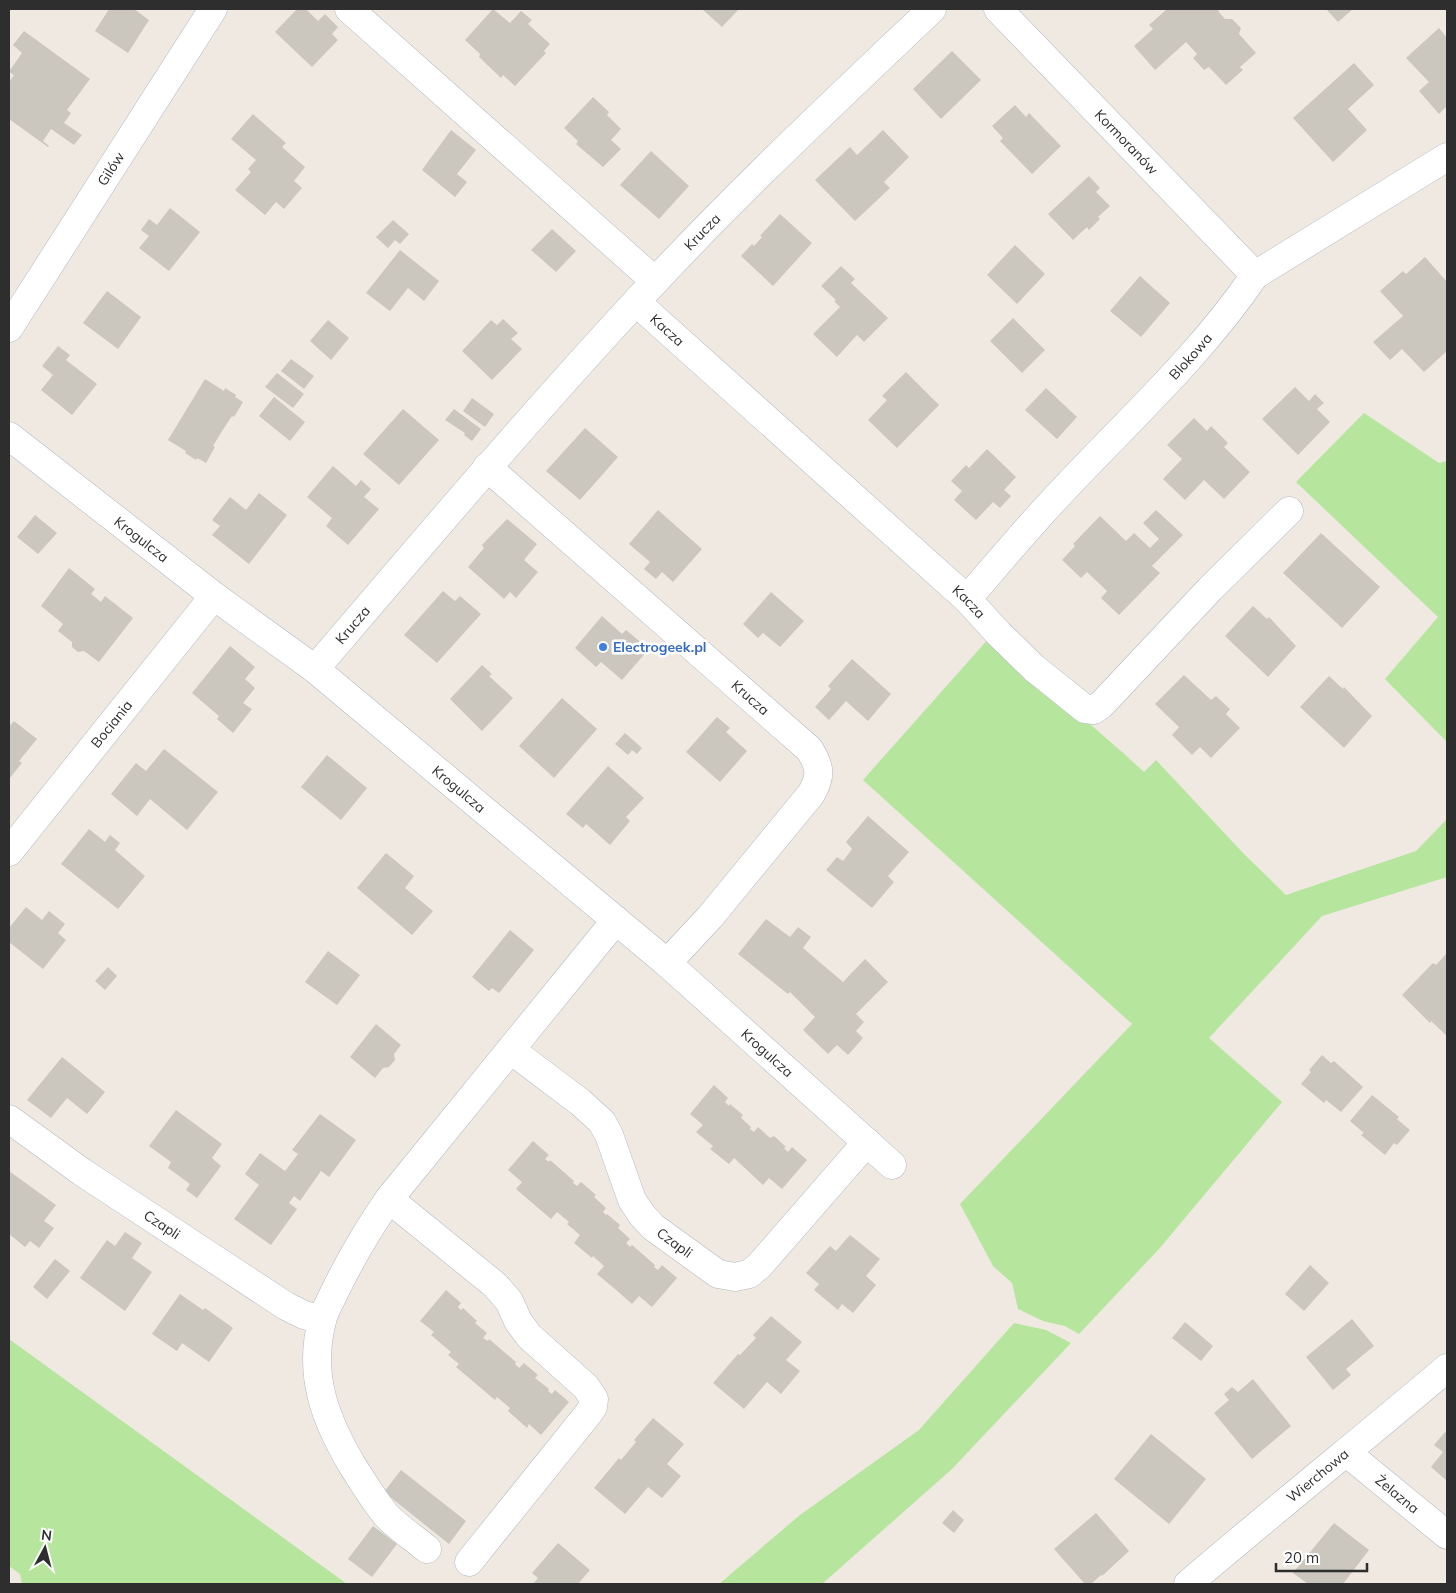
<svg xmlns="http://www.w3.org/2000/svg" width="1456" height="1593" viewBox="0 0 1456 1593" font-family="Mulish,sans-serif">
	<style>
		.green { fill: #b6e59e }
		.building { fill: #cbc7bf }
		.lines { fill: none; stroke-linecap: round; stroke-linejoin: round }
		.minor-casing { stroke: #b4b7c1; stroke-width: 29 }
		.minor { stroke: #fff; stroke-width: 28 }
		.shop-dot { fill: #3f7fe0; stroke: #fff; stroke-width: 2 }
		.labels { text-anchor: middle; stroke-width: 5; stroke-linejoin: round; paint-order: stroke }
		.street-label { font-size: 14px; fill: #2e2e2e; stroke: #fff }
		.shop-label { font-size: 14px; font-weight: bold; fill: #366cbe; stroke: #fff; text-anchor: start }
	</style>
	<rect width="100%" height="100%" fill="#efe9e1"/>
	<!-- green -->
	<g class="green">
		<polygon points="1364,413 1439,463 1447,461 1447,742 1385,679 1438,617 1296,482"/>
		<polygon points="990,637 1122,752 1144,772 1156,760 1244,854 1286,895 1416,851 1447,819 1447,877 1322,916 1209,1038 1282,1102 1159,1249 1079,1334 1065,1326 1043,1321 1018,1309 1012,1283 993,1266 960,1204 1132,1024 863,780"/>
		<polygon points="1014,1323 1046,1330 1071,1343 952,1469 822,1584 719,1584 800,1515 919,1430"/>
		<polygon points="9,1339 347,1584 22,1584 20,1574 9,1566"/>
	</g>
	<!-- building -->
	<g class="building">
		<polygon points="109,9 134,9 149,20 128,53 95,31"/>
		<polygon points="297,9 306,9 318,21 325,14 338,27 332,34 338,40 312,67 275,32"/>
		<polygon points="493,9 510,23 521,11 532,20 528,24 550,44 544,51 546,53 515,86 503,75 501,78 479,57 480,54 465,40"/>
		<polygon points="702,9 739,9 722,27"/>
		<polygon points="1167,9 1221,9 1218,11 1225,19 1232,19 1241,28 1239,34 1256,53 1240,67 1243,70 1226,85 1209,67 1204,70 1193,58 1197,54 1186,42 1155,70 1134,46 1153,29 1149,25"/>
		<polygon points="1326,9 1353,9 1338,22"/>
		<polygon points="1439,28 1447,38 1447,106 1439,114 1419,91 1429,82 1406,58"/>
		<polygon points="24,31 90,79 67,110 71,113 64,123 82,135 74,145 51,129 43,141 49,146 48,147 9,119 9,82 14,75 9,72 9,69 10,70 22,53 13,45"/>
		<polygon points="952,51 981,80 941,119 913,89"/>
		<polygon points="1354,63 1374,85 1348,109 1367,130 1333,162 1293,118"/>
		<polygon points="593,97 609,112 607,115 621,129 611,140 621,149 603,167 576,144 578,141 564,128"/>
		<polygon points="1015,105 1026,117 1029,113 1061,146 1032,174 1000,141 1003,138 992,126"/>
		<polygon points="253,114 286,143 282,147 305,167 294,181 302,188 284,209 276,202 265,215 235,190 251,172 248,169 256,160 231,139"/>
		<polygon points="451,130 476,150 457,174 467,182 455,197 422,170"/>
		<polygon points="883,130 909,157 884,182 890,188 855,221 815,180 850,147 857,155"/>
		<polygon points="651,151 689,186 659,219 620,185"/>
		<polygon points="1089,176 1100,188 1096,192 1110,206 1098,217 1100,219 1089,230 1087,227 1073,240 1048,214"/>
		<polygon points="170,208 200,232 169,271 139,248 149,236 141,230 149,219 157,225"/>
		<polygon points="780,214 812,243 773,286 741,256 752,244 754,246 762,237 760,236"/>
		<polygon points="393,220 409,234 400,244 395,240 388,248 376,237"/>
		<polygon points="552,229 576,251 556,272 531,250"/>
		<polygon points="1015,245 1045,274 1017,304 987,275"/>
		<polygon points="400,250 439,281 424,301 408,288 390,311 366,293"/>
		<polygon points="1425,257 1447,282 1447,351 1424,372 1402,349 1390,360 1373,342 1403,316 1380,291 1403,271 1406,274"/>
		<polygon points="841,266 855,279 851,283 888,318 864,342 857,335 837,357 813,334 840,307 834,301 836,300 821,286"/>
		<polygon points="1140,276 1170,303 1141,337 1110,311"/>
		<polygon points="107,291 141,317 118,349 83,323"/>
		<polygon points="1013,318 1045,350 1022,373 990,341"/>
		<polygon points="503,319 518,333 511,339 522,349 492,380 462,351 491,320 497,325"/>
		<polygon points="328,320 349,338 331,360 310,341"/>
		<polygon points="58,346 70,355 66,360 97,384 72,415 41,390 53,375 42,366"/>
		<polygon points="291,359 314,376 304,389 281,371"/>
		<polygon points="906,372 939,405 897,448 868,420 887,400 882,396"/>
		<polygon points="277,373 304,394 293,408 265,387"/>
		<polygon points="205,379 224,391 225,388 236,395 235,397 243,402 234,417 232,416 222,431 213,446 215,447 206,463 197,458 196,460 185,453 186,451 168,440"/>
		<polygon points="1295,387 1309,401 1315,394 1324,403 1317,409 1330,422 1298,455 1262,419"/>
		<polygon points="1046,388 1077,417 1057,439 1025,410"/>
		<polygon points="274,397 305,422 290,441 259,416"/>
		<polygon points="472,398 494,414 485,427 463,411"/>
		<polygon points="403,409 439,440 399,485 363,454"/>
		<polygon points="454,409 481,429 472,441 464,435 465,433 445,420"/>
		<polygon points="1194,418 1207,431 1211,426 1228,443 1224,447 1250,472 1224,499 1204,480 1185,500 1163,479 1182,459 1167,445"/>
		<polygon points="585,428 618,457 580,500 546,471"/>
		<polygon points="987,449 1016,477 1004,490 1011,496 1000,508 993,502 976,520 954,500 962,491 951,481 966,465 969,468"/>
		<polygon points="333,466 356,486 361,480 371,489 364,497 379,509 348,545 326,526 332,518 307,497"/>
		<polygon points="259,493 287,515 249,564 212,535 220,526 212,520 230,497 246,510"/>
		<polygon points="658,510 702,549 673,582 662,572 656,579 644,569 650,562 629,544"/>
		<polygon points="1156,510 1183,535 1152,566 1160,573 1119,615 1101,598 1107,591 1087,572 1081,578 1062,560 1075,546 1073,544 1100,516 1126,541 1134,533 1150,548 1159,539 1143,523"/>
		<polygon points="35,515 57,533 38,554 17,537"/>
		<polygon points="507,519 537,544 524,560 538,572 516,598 510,592 504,599 468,567 484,548 482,545"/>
		<polygon points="1321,533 1380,587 1342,628 1283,573"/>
		<polygon points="69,568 95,589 91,594 101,602 105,596 133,618 99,662 84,651 78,652 72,647 72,642 58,631 63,624 41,606"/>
		<polygon points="443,591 455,601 460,596 481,614 437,663 404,635"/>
		<polygon points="771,592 804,621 780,647 763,633 758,638 743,624"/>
		<polygon points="1253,606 1267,619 1269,617 1296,646 1268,677 1225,636"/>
		<polygon points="602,616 622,634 626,630 649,649 622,680 601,662 596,667 575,648"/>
		<polygon points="230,646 255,667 245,679 255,688 243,703 252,709 233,733 217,719 219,716 192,693"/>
		<polygon points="852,659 891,694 868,721 846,701 829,720 815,707 831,689 828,686"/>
		<polygon points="482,665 492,674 489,676 513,698 482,731 450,699"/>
		<polygon points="1184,675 1211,700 1216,696 1230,709 1226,714 1240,728 1211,758 1200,747 1192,755 1172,735 1179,727 1155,704"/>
		<polygon points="1329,676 1343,689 1344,687 1372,716 1344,748 1300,707"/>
		<polygon points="562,698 597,729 554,778 519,746"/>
		<polygon points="717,717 730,728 726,732 747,751 720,782 686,752"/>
		<polygon points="14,721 37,739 19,761 22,763 9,779 9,727"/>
		<polygon points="625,733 642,748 637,754 632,750 628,755 615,744"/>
		<polygon points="164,749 218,792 187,830 150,799 137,816 111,794 136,763 146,771"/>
		<polygon points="327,755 367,788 341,820 301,787"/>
		<polygon points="608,766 644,798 626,817 630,821 610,845 586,824 583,828 566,814"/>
		<polygon points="868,816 909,852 888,876 894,882 872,908 826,870 837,857 843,861 852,849 846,842"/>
		<polygon points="89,829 105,842 110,835 120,843 115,850 145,876 118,909 61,864"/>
		<polygon points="386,853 414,876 405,888 433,911 412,935 357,888"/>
		<polygon points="26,907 42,920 49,911 65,924 58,933 66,940 43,969 9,942 9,928"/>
		<polygon points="766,919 790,937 798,927 811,937 803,948 843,982 865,959 888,982 856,1014 864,1022 856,1031 863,1038 848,1055 837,1045 828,1054 803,1030 815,1017 790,992 788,994 738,954"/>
		<polygon points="510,930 534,950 499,993 492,988 489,991 472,977"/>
		<polygon points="328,951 360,975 337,1005 305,982"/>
		<polygon points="1447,953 1447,1036 1431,1021 1430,1023 1402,995 1433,963 1436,965"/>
		<polygon points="108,967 117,976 105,990 95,981"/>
		<polygon points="376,1024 401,1045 394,1054 395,1060 389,1067 383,1068 375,1078 350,1057"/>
		<polygon points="1322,1055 1331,1063 1334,1061 1363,1087 1341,1112 1326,1100 1324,1103 1301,1084 1311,1072 1309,1070"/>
		<polygon points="62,1057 105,1092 87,1114 67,1098 51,1118 27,1100"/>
		<polygon points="714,1085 728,1098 725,1102 729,1106 730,1104 743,1115 741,1118 751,1127 750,1129 754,1132 758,1127 770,1138 774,1136 786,1147 784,1148 788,1152 792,1147 807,1160 782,1189 769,1178 763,1185 734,1158 729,1164 710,1149 713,1146 696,1132 703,1125 690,1114"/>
		<polygon points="1372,1095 1399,1117 1397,1119 1410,1130 1397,1145 1394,1143 1385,1155 1361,1135 1364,1133 1350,1121"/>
		<polygon points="176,1110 222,1144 212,1158 221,1166 197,1198 186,1190 190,1184 168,1168 171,1162 149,1146"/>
		<polygon points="320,1114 356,1140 329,1177 321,1171 300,1201 294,1196 289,1203 297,1209 271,1245 234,1219 259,1185 245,1174 260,1153 285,1171 298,1154 292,1150"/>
		<polygon points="533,1141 549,1155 545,1159 549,1162 550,1160 574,1181 573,1183 577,1186 581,1182 596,1195 594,1197 606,1208 603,1212 606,1215 607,1214 620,1225 618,1228 630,1239 626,1243 630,1247 632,1245 655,1265 654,1267 658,1270 662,1265 677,1278 652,1307 639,1296 632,1304 615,1289 597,1274 604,1266 593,1256 592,1258 574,1243 580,1235 567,1224 569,1222 557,1212 551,1219 516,1189 522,1182 508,1170"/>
		<polygon points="9,1171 56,1205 44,1221 54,1228 39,1248 30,1241 25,1247 9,1234"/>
		<polygon points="125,1232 142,1243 132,1258 152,1272 125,1311 80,1278 107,1240 115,1246"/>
		<polygon points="850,1235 880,1259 866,1276 876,1285 853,1313 842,1304 838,1310 814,1290 819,1284 806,1273 830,1246 836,1251"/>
		<polygon points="55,1259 70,1271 47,1299 33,1287"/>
		<polygon points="1310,1265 1329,1283 1304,1311 1285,1294"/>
		<polygon points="446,1290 461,1303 458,1307 461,1310 463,1308 477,1321 475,1323 487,1333 483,1338 488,1341 489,1339 516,1362 515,1364 519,1368 524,1363 538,1375 535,1378 549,1389 548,1391 552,1394 555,1390 569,1402 541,1435 529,1424 527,1428 508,1411 510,1408 497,1397 495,1400 456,1367 459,1364 448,1355 451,1352 431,1335 434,1332 420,1321"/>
		<polygon points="180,1294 203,1310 205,1308 233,1328 209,1362 182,1343 177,1351 152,1334"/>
		<polygon points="771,1316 802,1342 786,1360 800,1371 781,1394 767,1382 744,1409 713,1383 738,1354 740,1355 756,1338 753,1335"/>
		<polygon points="1352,1319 1374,1346 1346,1369 1351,1375 1333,1390 1306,1357"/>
		<polygon points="1185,1322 1213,1346 1201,1361 1172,1338"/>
		<polygon points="1253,1379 1291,1426 1252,1459 1214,1413 1229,1400 1224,1394 1232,1387 1238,1392"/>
		<polygon points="653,1418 684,1444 667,1464 681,1476 662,1498 648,1487 625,1514 594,1488 619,1458 621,1460 636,1442 634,1440"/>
		<polygon points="1445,1432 1447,1434 1447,1481 1431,1467 1443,1452 1434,1445"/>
		<polygon points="1151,1434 1206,1479 1169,1524 1114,1479"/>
		<polygon points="401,1470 466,1521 449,1544 384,1492"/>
		<polygon points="953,1510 964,1520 954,1533 942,1523"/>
		<polygon points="1096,1513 1129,1551 1102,1576 1101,1575 1091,1584 1085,1584 1054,1549"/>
		<polygon points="1334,1523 1369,1550 1343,1584 1308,1584 1293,1573"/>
		<polygon points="373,1526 397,1544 372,1577 348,1559"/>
		<polygon points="558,1543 590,1570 578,1584 533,1584 538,1578 532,1573"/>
	</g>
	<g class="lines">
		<defs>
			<g id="minor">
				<polyline points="349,9 655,281"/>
				<path id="s1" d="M998,9L1255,275"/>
				<path id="s2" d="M636,302L967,599L999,634L1034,668L1085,709L1094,710L1102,704L1210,589L1289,511"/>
				<path id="s3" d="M9,328L213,9"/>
				<path id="s4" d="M9,436L214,596L315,669L667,963L892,1165"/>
				<path id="s5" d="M487,467L809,749C820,766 822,776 811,794L710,917L667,963"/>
				<path id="s6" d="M967,599C1000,561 1033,521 1068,485C1132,417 1202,353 1255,275L1447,157"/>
				<path id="s7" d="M315,669C420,546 525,422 635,303C729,200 831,105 932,9"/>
				<path id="s8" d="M9,852L214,596"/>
				<path id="s9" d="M511,1050L580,1102L602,1122L609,1135L632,1200L642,1215L653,1227L718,1274L735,1277L749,1274L759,1266L867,1142"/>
				<path id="s10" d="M9,1119L82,1172L286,1306L304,1315L322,1320"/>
				<polyline points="389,1199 495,1285 509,1301 518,1321 529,1336 586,1387 594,1399 593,1407 588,1414 469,1562"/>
				<path id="s11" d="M1347,1453L1447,1535"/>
				<path d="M427,1549C414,1538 398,1528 386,1515C373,1499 363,1482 352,1465C325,1419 308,1375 322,1321C324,1311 330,1302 334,1293C350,1260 368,1229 389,1199L616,920"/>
				<path id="s12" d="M1188,1584C1273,1511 1361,1441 1447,1368"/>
			</g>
		</defs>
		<!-- minor casing -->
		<use href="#minor" class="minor-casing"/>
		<!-- minor -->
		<use href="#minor" class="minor"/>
	</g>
	<!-- markers -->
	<circle class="shop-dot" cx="603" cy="647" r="5"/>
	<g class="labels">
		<!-- street labels -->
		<g class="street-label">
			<text dy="5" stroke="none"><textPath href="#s1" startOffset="185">Kormoranów</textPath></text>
			<text dy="5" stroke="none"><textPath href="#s3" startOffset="189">Gilów</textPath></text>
			<text dy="5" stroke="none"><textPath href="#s7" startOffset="584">Krucza</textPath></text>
			<text dy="5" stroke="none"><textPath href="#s2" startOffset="42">Kacza</textPath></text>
			<text dy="5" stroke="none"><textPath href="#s6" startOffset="330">Blokowa</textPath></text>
			<text dy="5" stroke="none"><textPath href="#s4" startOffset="168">Krogulcza</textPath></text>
			<text dy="5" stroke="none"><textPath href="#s2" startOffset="448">Kacza</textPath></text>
			<text dy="5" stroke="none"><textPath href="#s7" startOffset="58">Krucza</textPath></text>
			<text dy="5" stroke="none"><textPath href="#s5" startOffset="350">Krucza</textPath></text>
			<text dy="5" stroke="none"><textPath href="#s8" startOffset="164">Bociania</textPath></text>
			<text dy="5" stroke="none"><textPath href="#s4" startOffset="572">Krogulcza</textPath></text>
			<text dy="5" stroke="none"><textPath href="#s4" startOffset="978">Krogulcza</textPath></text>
			<text dy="5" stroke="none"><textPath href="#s10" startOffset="186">Czapli</textPath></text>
			<text dy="5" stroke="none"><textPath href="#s9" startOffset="261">Czapli</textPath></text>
			<text dy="5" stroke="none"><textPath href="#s12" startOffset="169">Wierchowa</textPath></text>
			<text dy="5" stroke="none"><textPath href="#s11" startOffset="65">Żelazna</textPath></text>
		</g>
		<!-- shop labels -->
		<g class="shop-label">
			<text x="613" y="652">Electrogeek.pl</text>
		</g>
	</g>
	<!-- border -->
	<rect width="1456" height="1593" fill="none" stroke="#2e2e2e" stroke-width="20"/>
	<!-- north arrow -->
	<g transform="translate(45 1548) rotate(7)" stroke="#ffffff" stroke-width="4" paint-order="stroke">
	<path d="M0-4L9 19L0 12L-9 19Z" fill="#2e2e2e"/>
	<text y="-8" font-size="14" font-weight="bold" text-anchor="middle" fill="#2e2e2e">N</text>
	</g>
	<!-- scale -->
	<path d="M1276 1563v8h91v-8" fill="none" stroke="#2e2e2e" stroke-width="2.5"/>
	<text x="1284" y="1563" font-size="15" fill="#2e2e2e" stroke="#ffffff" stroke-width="4" paint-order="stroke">20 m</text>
</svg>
